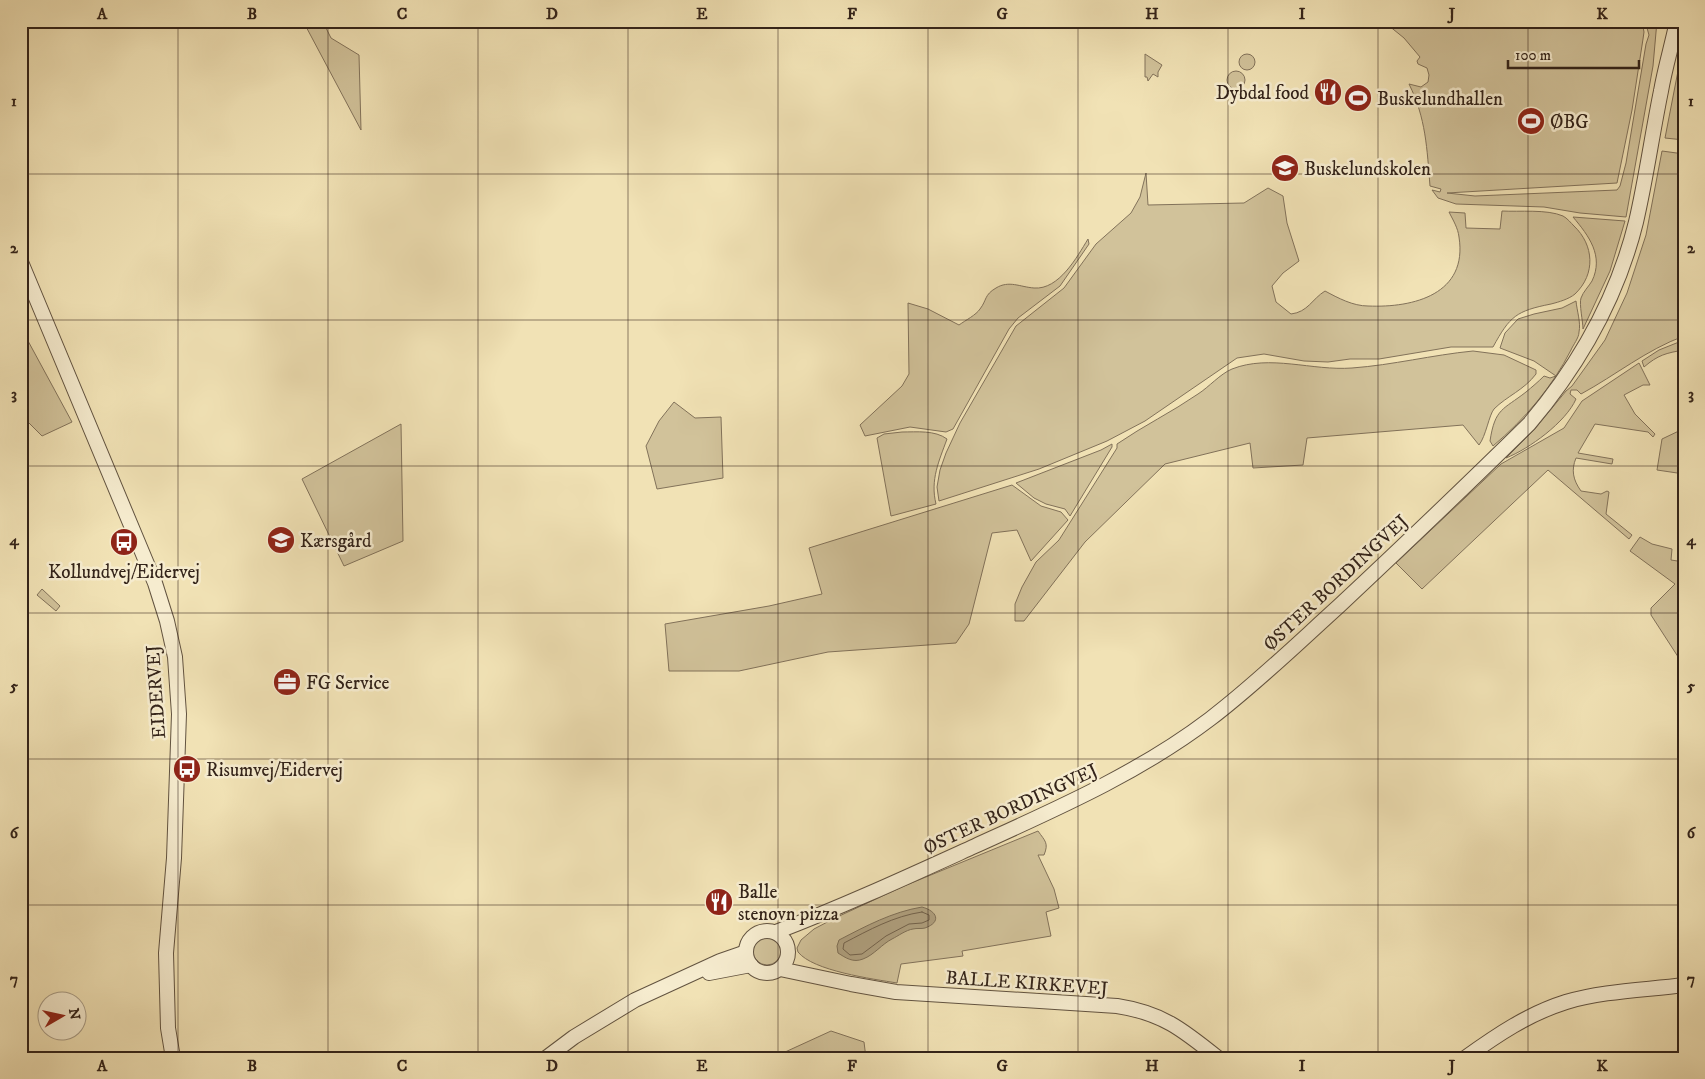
<svg xmlns="http://www.w3.org/2000/svg" width="1705" height="1079" viewBox="0 0 1705 1079" font-family="'IM FELL DW Pica',serif">
	<style>
		.green { fill: #d1c29a; stroke: #82725a }
		.water { fill: #b0a180; stroke: #7e6f57 }
		.lines { fill: none; stroke-linecap: round; stroke-linejoin: round }
		.shore { stroke: #72624c; stroke-width: 1 }
		.minor-casing { stroke: #625340; stroke-width: 16 }
		.minor { stroke: #f6eccf; stroke-width: 14 }
		.grid { fill: none; stroke: #332319; stroke-width: 1; stroke-opacity: 0.55 }
		.labels { text-anchor: middle; stroke-width: 5; stroke-linejoin: round; paint-order: stroke }
		.poi-label { font-size: 19px; fill: #332319; stroke: #f6eccf; text-anchor: start }
		.street-label { font-size: 19px; fill: #332319; stroke: #f6eccf }
		.neatline { fill: none; stroke: #332319; stroke-width: 2 }
		.grid-label { font-size: 16px; text-anchor: middle; font-weight: bold; fill: #332319 }
	</style>
	<rect width="100%" height="100%" fill="#f1e2b5"/>
	<filter id="stains"><feTurbulence type="fractalNoise" baseFrequency=".004" numOctaves="4"/><feColorMatrix values="0 0 0 0 .2 0 0 0 0 .09 0 0 0 0 .02 0 0 0 .5 -.17"/></filter>
	<radialGradient id="worn" r=".72"><stop offset=".6" stop-color="#630" stop-opacity="0"/><stop offset="1" stop-color="#630" stop-opacity=".3"/></radialGradient>
	<!-- green -->
	<g class="green">
		<polygon points="303,21 336,21 326,28 331,38 359,55 361,130"/>
		<path d="M1383,21H1642L1644,32L1643,39L1632,110L1617,183L1447,193L1475,196L1617,190L1620,186L1626,163L1646,44L1649,35L1645,21H1657L1653,66L1626,217L1580,213L1544,207L1456,204L1438,198L1432,190L1440,192L1441,189L1430,186C1427,149 1426,118 1409,84L1421,87L1428,82L1429,75L1427,68L1418,64L1417,61L1420,57L1404,38Z"/>
		<polygon points="1684,40 1684,140 1665,138"/>
		<circle cx="1247" cy="62" r="8"/>
		<polygon points="1145,54 1162,65 1158,72 1158,77 1153,74 1148,81 1147,77 1145,77"/>
		<circle cx="1236" cy="80" r="9"/>
		<path d="M1662,151L1684,154V336C1646,350 1616,375 1581,394L1577,390H1571L1570,394L1576,399C1566,422 1529,449 1506,458L1534,430L1566,391L1572,386L1605,340L1627,293L1646,235Z"/>
		<path d="M1146,173L1148,205L1244,203L1268,188L1283,196L1287,223L1299,261L1283,273L1272,286L1276,302L1291,314C1308,312 1312,299 1325,291C1338,298 1353,306 1368,306C1414,308 1468,294 1459,237C1458,228 1453,220 1449,212L1465,213L1466,228L1500,229L1502,211C1519,212 1547,209 1563,216C1567,218 1571,223 1574,226C1594,245 1596,274 1575,294C1569,299 1559,302 1551,304C1516,311 1510,316 1493,347H1451L1379,359H1350L1328,362L1304,361L1264,354L1237,358L1145,421L1107,441L1039,469L939,501L937,487L940,470L946,453L960,423L1016,326L1064,288L1096,244L1131,213L1140,197Z"/>
		<path d="M1573,217L1625,221L1610,271L1583,329C1583,322 1579,304 1581,298C1583,292 1589,286 1592,281C1604,256 1589,236 1573,217Z"/>
		<path d="M1088,239L1089,244L1060,286L1018,318L1009,329L953,429L946,432L910,427L865,436L860,425L902,386L909,374L908,303L928,309L959,325C966,320 976,315 980,309C987,300 984,295 996,288C1009,280 1020,287 1034,288C1059,290 1077,257 1088,239Z"/>
		<path d="M1576,301C1577,311 1581,323 1579,332C1579,338 1573,345 1571,350C1552,387 1525,419 1493,446L1490,441C1495,408 1503,410 1526,392C1532,387 1538,382 1544,376L1550,378L1556,376L1534,361L1500,348L1505,333L1518,319L1534,314L1562,308Z"/>
		<polygon points="21,328 72,422 42,436 21,415"/>
		<path d="M1684,340V350C1666,353 1658,355 1644,367L1642,361L1659,350Z"/>
		<path d="M1473,351L1504,355L1536,370V374C1524,390 1507,396 1494,409C1489,415 1486,436 1479,445L1463,425L1307,438L1303,465L1253,468L1250,443L1165,464L1085,542L1024,621H1015V604L1022,587L1036,562L1059,540L1117,448V444C1143,426 1172,412 1198,394C1209,387 1220,374 1232,369C1270,354 1312,371 1352,368C1393,365 1432,355 1473,351Z"/>
		<path d="M1639,363L1650,385H1643L1624,395L1635,414L1655,434L1653,437L1648,432L1595,424L1578,453L1613,459L1612,464L1576,458C1571,470 1573,480 1581,491L1601,494L1607,491L1609,492L1606,514L1632,535L1629,539L1548,470L1422,589L1396,563L1501,464L1564,428L1582,401Z"/>
		<polygon points="674,402 695,418 721,417 723,478 657,489 646,446 659,421"/>
		<polygon points="401,424 403,541 344,566 302,479"/>
		<polygon points="1683,429 1684,474 1657,470 1662,439"/>
		<path d="M902,432C917,432 935,430 947,439C939,461 930,480 936,504L891,516L877,438L884,434Z"/>
		<polygon points="1112,444 1112,447 1070,516 1065,509 1046,504 1034,498 1016,483 1101,450"/>
		<polygon points="1012,485 1041,506 1061,512 1068,520 1031,561 1017,530 992,533 969,624 956,643 828,652 739,671 669,671 665,624 769,606 822,594 809,548"/>
		<polygon points="1640,537 1652,544 1672,549 1671,560 1684,562 1684,666 1651,615 1651,608 1675,584 1630,551"/>
		<polygon points="42,589 60,606 56,611 37,595"/>
		<path d="M1038,831C1045,841 1049,843 1044,855H1038L1054,889L1059,908L1046,912L1051,936L962,951L963,956L901,964L897,983C873,979 813,971 798,952L797,948L801,940L814,929L835,918L904,886Z"/>
		<circle cx="767" cy="951" r="14"/>
		<polygon points="831,1031 864,1042 866,1058 772,1058"/>
	</g>
	<!-- water -->
	<path class="water" d="M922,907C937,911 942,922 925,928C921,929 917,928 913,929C906,930 898,936 892,939C882,944 874,955 863,959C853,963 846,958 838,953L837,946L839,940C866,926 892,912 922,907Z"/>
	<g class="lines">
		<!-- shore -->
		<path class="shore" d="M922,912L929,915V920L922,923L909,924L886,936L862,954L850,955L843,949L844,943C869,930 894,916 922,912Z"/>
		<defs>
			<g id="minor">
				<polyline points="21,262 155,583 167,621 175,657 179,714 174,858 166,953 168,1028 173,1058"/>
				<circle cx="767" cy="952" r="21"/>
				<path d="M776,932C844,906 909,876 975,846C1056,809 1139,773 1210,719C1256,684 1297,644 1339,606C1403,546 1467,485 1529,424C1580,364 1617,299 1636,222C1646,179 1652,135 1661,91C1665,68 1672,45 1677,21"/>
				<path d="M780,969L851,984L896,992L1117,1006C1162,1013 1182,1029 1218,1058"/>
				<polyline points="709,973 751,965"/>
				<polyline points="546,1058 574,1037 635,1000 720,961 746,952"/>
				<path d="M1465,1058C1497,1035 1528,1014 1566,1002C1603,991 1645,990 1684,985"/>
			</g>
		</defs>
		<!-- minor casing -->
		<use href="#minor" class="minor-casing"/>
		<!-- minor -->
		<use href="#minor" class="minor"/>
	</g>
	<!-- grid -->
	<path class="grid" d="M178,21V1058M328,21V1058M478,21V1058M628,21V1058M778,21V1058M928,21V1058M1078,21V1058M1228,21V1058M1378,21V1058M1528,21V1058M21,174H1684M21,320H1684M21,466H1684M21,613H1684M21,759H1684M21,905H1684"/>
	<!-- icons -->
	<defs>
		<symbol id="restaurant-disc" viewBox="-11 -11 22 22"><circle r="9.5" fill="#8f2418" stroke="#f6eccf"/><path d="M-5-6h1v4h1v-4h1v4h1v-4h1v5L-1.5 .5V6h-2V.5L-5-1ZM5-6V6H3V1.5H1.5Q1.5-4 5-6Z" fill="#fff"/></symbol>
		<symbol id="stadium-disc" viewBox="-11 -11 22 22"><circle r="9.5" fill="#8f2418" stroke="#f6eccf"/><path d="M0-5a6.5 5 0 1 0 0 10a6.5 5 0 1 0 0-10ZM-3.5-1.8h7v3.6h-7Z" fill="#fff"/></symbol>
		<symbol id="school-disc" viewBox="-11 -11 22 22"><circle r="9.5" fill="#8f2418" stroke="#f6eccf"/><path d="M0-5L7-2L0 1L-7-2ZM-4 1L0 2.5L4 1V4Q0 6-4 4Z" fill="#fff"/></symbol>
		<symbol id="bus-disc" viewBox="-11 -11 22 22"><circle r="9.5" fill="#8f2418" stroke="#f6eccf"/><path d="M-5-6H5V4H4V6H2V4H-2V6H-4V4H-5ZM-3.5-4V0h7V-4ZM-3.5 1.2v1.5H-2V1.2ZM2 1.2v1.5H3.5V1.2Z" fill="#fff"/></symbol>
		<symbol id="office-disc" viewBox="-11 -11 22 22"><circle r="9.5" fill="#8f2418" stroke="#f6eccf"/><path d="M-6-3h4V-5.5h4V-3h4V5H-6ZM-1-4.5V-3h2v-1.5ZM-6 0V1H6V0Z" fill="#fff"/></symbol>
	</defs>
	<g fill-rule="evenodd">
		<use href="#restaurant-disc" x="1312" y="76" width="32" height="32"/>
		<use href="#stadium-disc" x="1342" y="82" width="32" height="32"/>
		<use href="#stadium-disc" x="1515" y="105" width="32" height="32"/>
		<use href="#school-disc" x="1269" y="152" width="32" height="32"/>
		<use href="#school-disc" x="265" y="524" width="32" height="32"/>
		<use href="#bus-disc" x="108" y="526" width="32" height="32"/>
		<use href="#office-disc" x="271" y="666" width="32" height="32"/>
		<use href="#bus-disc" x="171" y="753" width="32" height="32"/>
		<use href="#restaurant-disc" x="703" y="886" width="32" height="32"/>
	</g>
	<g class="labels">
		<!-- poi labels -->
		<g class="poi-label">
			<text x="1309" y="99" text-anchor="end">Dybdal food</text>
			<text x="1377" y="105">Buskelundhallen</text>
			<text x="1550" y="128">ØBG</text>
			<text x="1304" y="175">Buskelundskolen</text>
			<text x="300" y="547">Kærsgård</text>
			<text x="124" y="578" text-anchor="middle">Kollundvej/Eidervej</text>
			<text x="306" y="689">FG Service</text>
			<text x="206" y="776">Risumvej/Eidervej</text>
			<text x="738" y="898">Balle<tspan x="738" dy="22">stenovn pizza</tspan></text>
		</g>
		<!-- street labels -->
		<g class="street-label">
			<text transform="translate(1335 582) rotate(-43)" y="7">ØSTER BORDINGVEJ</text>
			<text transform="translate(155 692) rotate(-94)" y="7">EIDERVEJ</text>
			<text transform="translate(1010 808) rotate(-25)" y="7">ØSTER BORDINGVEJ</text>
			<text transform="translate(1027 982) rotate(4)" y="7">BALLE KIRKEVEJ</text>
		</g>
	</g>
	<!-- margin -->
	<rect width="1705" height="1079" fill="none" stroke="#f1e2b5" stroke-width="55"/>
	<!-- north arrow -->
	<g transform="translate(62 1016) rotate(81)"><circle r="24" fill="#f6eccf" stroke="#a89c86"/>
	<path d="M0-4L9 19L0 12L-9 19Z" fill="#8f2418"/>
	<text y="-8" font-size="14" font-weight="bold" text-anchor="middle" fill="#332319">N</text>
	</g>
	<!-- scale -->
	<path d="M1508 60v8h131v-8" fill="none" stroke="#332319" stroke-width="2.5"/>
	<text x="1515" y="60" font-size="15" fill="#332319" stroke="#f6eccf" stroke-width="4" paint-order="stroke">100 m</text>
	<rect x="28" y="28" width="1650" height="1024" class="neatline"/>
	<g class="grid-label">
		<text x="102" y="19">A</text>
		<text x="252" y="19">B</text>
		<text x="402" y="19">C</text>
		<text x="552" y="19">D</text>
		<text x="702" y="19">E</text>
		<text x="852" y="19">F</text>
		<text x="1002" y="19">G</text>
		<text x="1152" y="19">H</text>
		<text x="1302" y="19">I</text>
		<text x="1452" y="19">J</text>
		<text x="1602" y="19">K</text>
		<text x="14" y="106">1</text>
		<text x="1691" y="106">1</text>
		<text x="14" y="253">2</text>
		<text x="1691" y="253">2</text>
		<text x="14" y="399">3</text>
		<text x="1691" y="399">3</text>
		<text x="14" y="545">4</text>
		<text x="1691" y="545">4</text>
		<text x="14" y="691">5</text>
		<text x="1691" y="691">5</text>
		<text x="14" y="838">6</text>
		<text x="1691" y="838">6</text>
		<text x="14" y="984">7</text>
		<text x="1691" y="984">7</text>
		<text x="102" y="1071">A</text>
		<text x="252" y="1071">B</text>
		<text x="402" y="1071">C</text>
		<text x="552" y="1071">D</text>
		<text x="702" y="1071">E</text>
		<text x="852" y="1071">F</text>
		<text x="1002" y="1071">G</text>
		<text x="1152" y="1071">H</text>
		<text x="1302" y="1071">I</text>
		<text x="1452" y="1071">J</text>
		<text x="1602" y="1071">K</text>
	</g>
	<rect width="100%" height="100%" filter="url(#stains)"/>
	<rect width="100%" height="100%" fill="url(#worn)"/>
</svg>
